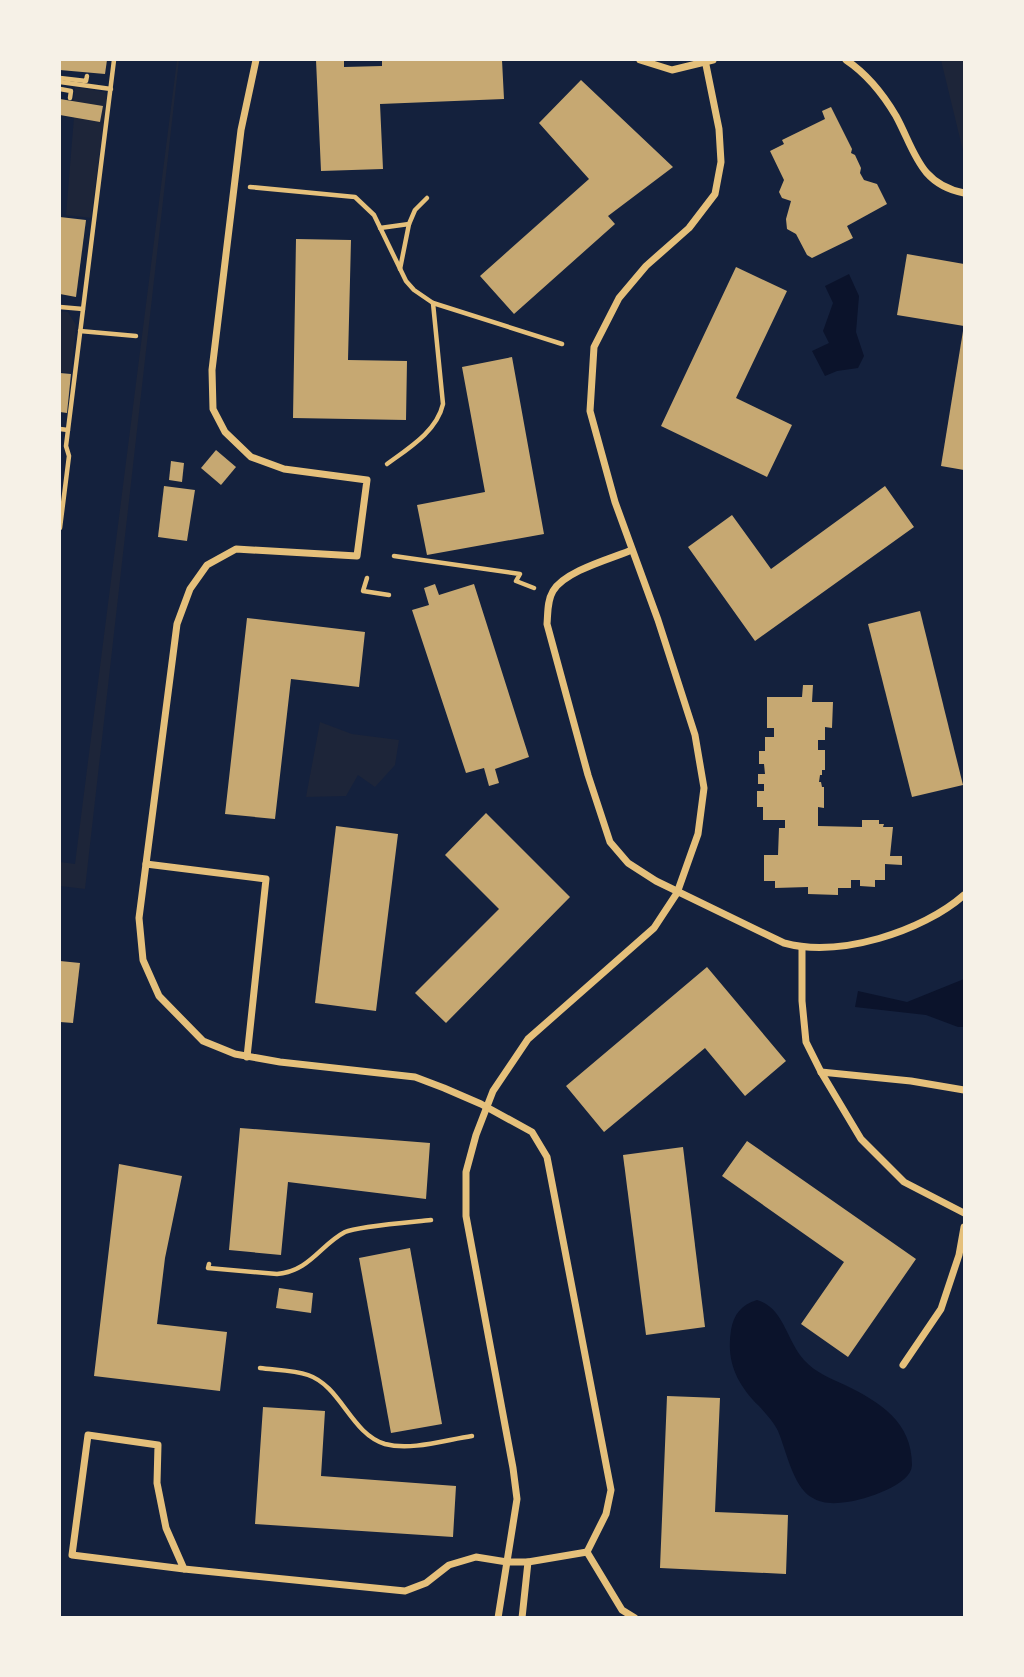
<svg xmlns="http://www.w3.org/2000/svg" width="1024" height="1677" viewBox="0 0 1024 1677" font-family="'Playfair Display',serif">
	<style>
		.green { fill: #1d2539 }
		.water { fill: #0b132b }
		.building { fill: #c6a872 }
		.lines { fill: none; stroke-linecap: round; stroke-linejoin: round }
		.path { stroke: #e5c07b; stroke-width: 4.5 }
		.minor { stroke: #e5c07b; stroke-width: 7 }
	</style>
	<rect width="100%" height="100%" fill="#14213d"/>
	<!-- green -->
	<g class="green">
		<polygon points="177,60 179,60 85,889 60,886 60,862 75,864"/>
		<polygon points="941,60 964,60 964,155"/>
		<polygon points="75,87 105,92 107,97 91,218 66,215 74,117 100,122 103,107 73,101"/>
		<polygon points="60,311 68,312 76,325 71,373 60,372"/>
		<polygon points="320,722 352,734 399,740 395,765 375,787 358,775 346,796 306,797"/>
	</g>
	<!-- water -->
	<g class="water">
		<polygon points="849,274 859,296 856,332 864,356 858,368 837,371 825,376 812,351 829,343 823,331 833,303 825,286"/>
		<polygon points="964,979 964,1027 958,1027 926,1015 855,1007 858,991 907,1002"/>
		<path d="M757,1300C784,1308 786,1340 804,1360C816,1373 830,1378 845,1385C880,1402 912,1422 912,1465C912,1485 864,1500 847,1502C834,1504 822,1504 811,1497C793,1486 786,1450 778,1431C774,1422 766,1414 759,1406C737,1384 726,1362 731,1330C734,1314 741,1305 757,1300Z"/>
	</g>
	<!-- building -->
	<g class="building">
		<polygon points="60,60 107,60 105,74 60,70"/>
		<polygon points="316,60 344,60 344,67 382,66 382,60 502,60 504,99 380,104 383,169 321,171"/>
		<polygon points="581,80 673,167 608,216 615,224 514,314 480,276 589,179 539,123"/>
		<polygon points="60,99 103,106 100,122 60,115"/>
		<polygon points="831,107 852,149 851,153 855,155 861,168 860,173 864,180 877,184 887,204 847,226 853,238 812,258 807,255 796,234 787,229 786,219 791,201 782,198 779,192 784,180 770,151 784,144 782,140 825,119 822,111"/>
		<polygon points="60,217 86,220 76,297 60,294"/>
		<polygon points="296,239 351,240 348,360 407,361 406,420 293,418"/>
		<polygon points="907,254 964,264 964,326 897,315"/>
		<polygon points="736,267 787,291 736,398 792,425 767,477 661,426"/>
		<polygon points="963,331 964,332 964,470 941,466"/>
		<polygon points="512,357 544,534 427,555 417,505 485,492 462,367"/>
		<polygon points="60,373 71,374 67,413 60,412"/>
		<polygon points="216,450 236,467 221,485 201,468"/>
		<polygon points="171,461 184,463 182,482 169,480"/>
		<polygon points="164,486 195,490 187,541 158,537"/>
		<polygon points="885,486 914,527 755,641 688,547 732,515 771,569"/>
		<polygon points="435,584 439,595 474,584 529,757 495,769 499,783 489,786 484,768 466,773 412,610 429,605 424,588"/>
		<polygon points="920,611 963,785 912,797 868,624"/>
		<polygon points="247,618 365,632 359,687 291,679 275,819 225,814"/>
		<polygon points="803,685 813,685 812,702 833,702 832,728 825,727 825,740 818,740 818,750 825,750 825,770 822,770 822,775 820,775 819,782 821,782 822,787 824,787 824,808 818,807 818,826 862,827 862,820 879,820 879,824 884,824 883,827 893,827 890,856 902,856 902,865 885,864 885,880 875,880 875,887 860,886 860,880 851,880 851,888 838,888 838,895 808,894 808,887 775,888 775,881 764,881 764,855 778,855 779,828 785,828 785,820 763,820 763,807 757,807 757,791 764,791 764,784 758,784 758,774 765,774 764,764 759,764 759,751 765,751 765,737 774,737 774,728 767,728 767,697 802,697"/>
		<polygon points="486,813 570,897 446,1023 415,993 499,909 445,855"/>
		<polygon points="336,826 398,834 376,1011 315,1003"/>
		<polygon points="60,961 80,963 73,1023 60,1022"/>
		<polygon points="707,967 786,1061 745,1096 705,1048 604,1132 566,1086"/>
		<polygon points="240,1128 430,1143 426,1199 288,1182 281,1255 229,1250"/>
		<polygon points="747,1141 916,1259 848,1357 801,1324 844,1262 722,1176"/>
		<polygon points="683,1147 705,1327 646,1335 623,1155"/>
		<polygon points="119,1164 182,1176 165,1258 157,1324 227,1332 220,1391 94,1376"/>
		<polygon points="410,1248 442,1424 391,1433 359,1258"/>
		<polygon points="279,1288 313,1293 311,1313 276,1308"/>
		<polygon points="667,1396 720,1398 715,1512 788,1515 786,1574 660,1568"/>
		<polygon points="263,1407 325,1411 321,1476 456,1486 453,1537 255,1524"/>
	</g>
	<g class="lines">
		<!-- path -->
		<g class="path">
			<polyline points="60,78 86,81 87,76"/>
			<polyline points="60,82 111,89"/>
			<polyline points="60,89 71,91 70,98"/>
			<polyline points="250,187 355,197 374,215 406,281 414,290 433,303 562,344"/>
			<polyline points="380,228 409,224 415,210 427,198"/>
			<polyline points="400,269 409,224"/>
			<polyline points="60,307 83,309"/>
			<polyline points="80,331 136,336"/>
			<polyline points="60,429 68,430"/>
			<path d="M387,464C409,448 437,431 443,404L433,303"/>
			<polyline points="60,528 69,456 66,446 114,60"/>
			<polyline points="394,556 520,574 516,581 534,588"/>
			<polyline points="367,578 363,591 389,595"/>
			<path d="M209,1264L208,1268L277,1274C310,1271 320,1245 345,1232C358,1226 413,1222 431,1220"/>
			<path d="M260,1368C275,1370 294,1370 308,1375C341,1386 351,1434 385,1444C411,1451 445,1440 472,1436"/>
		</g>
		<!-- minor -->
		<g class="minor">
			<polyline points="256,60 241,130 212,370 213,409 225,432 251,457 284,469 367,480 357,556 236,549 207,565 190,589 177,624 139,918 143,960 159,996 203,1041 235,1054 280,1062 415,1077 444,1088 481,1104 532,1132 547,1157 611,1490 606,1514 587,1552 622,1610 635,1618"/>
			<polyline points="640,60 672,70 713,60"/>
			<path d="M846,60C867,74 883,94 896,116C915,151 919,184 964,193"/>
			<path d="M632,550C610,559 565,571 553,591C547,601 548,613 547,624L588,775L610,842L628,863L656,881L784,943C839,958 922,932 964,895"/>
			<polyline points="146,864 266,879 247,1057"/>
			<polyline points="802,948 802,1001 806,1042 821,1072 861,1139 904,1182 964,1213"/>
			<polyline points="821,1072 911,1081 964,1090"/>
			<polyline points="903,1365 941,1309 959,1255 964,1227"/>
			<polyline points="184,1569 166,1528 157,1483 158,1445 88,1435 72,1555 184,1569 405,1591 426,1583 449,1565 476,1557 507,1562 528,1562 587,1552"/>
			<polyline points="498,1618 517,1499 513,1468 466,1216 466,1172 476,1135 493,1091 528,1039 654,928 677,893 698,834 704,788 695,735 658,620 615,502 590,411 594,347 619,298 646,266 689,228 715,194 721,162 719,129 705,60"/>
			<polyline points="522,1618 528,1562"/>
		</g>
	</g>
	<!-- border -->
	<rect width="1024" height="1677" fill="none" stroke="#f6f1e7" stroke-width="122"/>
</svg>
